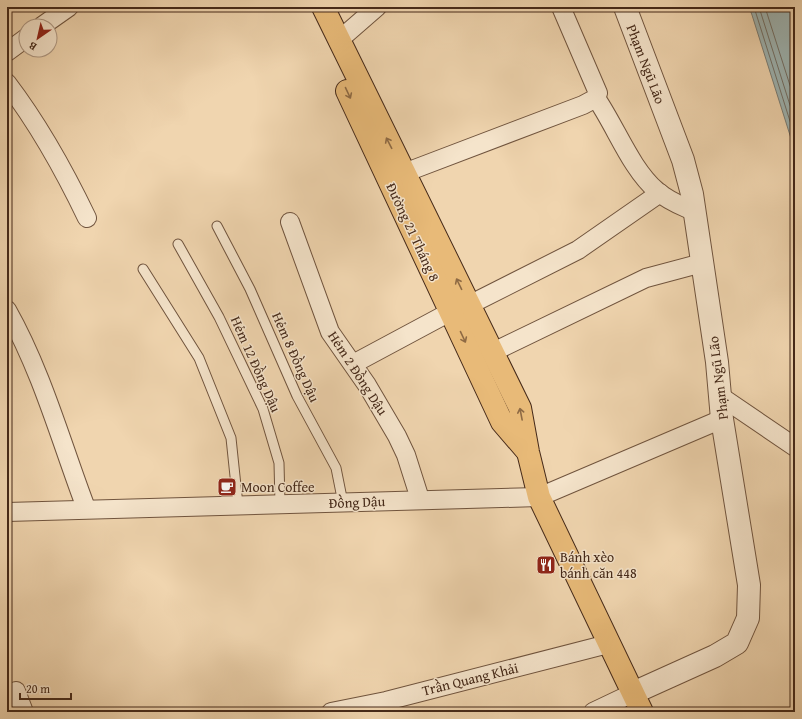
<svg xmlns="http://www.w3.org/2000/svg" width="802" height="719" viewBox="0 0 802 719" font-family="'Gentium Book Plus',serif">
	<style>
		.water { fill: #9eb6b5; stroke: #7a7e77 }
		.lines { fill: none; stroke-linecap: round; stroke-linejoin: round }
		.shore { stroke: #727067; stroke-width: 1 }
		.service-casing { stroke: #70543e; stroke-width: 11 }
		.minor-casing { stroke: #70543e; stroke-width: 20 }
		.tertiary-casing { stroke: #70543e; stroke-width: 24 }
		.primary-casing { stroke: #452919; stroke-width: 24 }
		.service { stroke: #f5e4cb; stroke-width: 9 }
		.minor { stroke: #f5e4cb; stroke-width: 18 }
		.tertiary { stroke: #f5e4cb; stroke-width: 22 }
		.primary { stroke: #e8ba78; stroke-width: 22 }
		.oneway { stroke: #8e6a44 }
		.labels { text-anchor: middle; stroke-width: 3; stroke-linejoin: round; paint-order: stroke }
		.street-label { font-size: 14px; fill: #452919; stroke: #f5e4cb }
		.poi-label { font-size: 14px; fill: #452919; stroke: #f5e4cb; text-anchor: start }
	</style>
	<rect width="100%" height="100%" fill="#f0d5af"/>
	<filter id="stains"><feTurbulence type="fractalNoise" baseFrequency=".005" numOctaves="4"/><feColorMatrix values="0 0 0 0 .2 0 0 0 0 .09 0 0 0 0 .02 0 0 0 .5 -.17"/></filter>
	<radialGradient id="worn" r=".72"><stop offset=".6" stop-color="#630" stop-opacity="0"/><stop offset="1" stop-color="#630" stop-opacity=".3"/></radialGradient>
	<!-- water -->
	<polygon class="water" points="749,7 795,7 795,151 752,15"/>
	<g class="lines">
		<!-- shore -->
		<g class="shore">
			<polyline points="754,7 795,137"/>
			<polyline points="759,7 795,121"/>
			<polyline points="765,7 795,101"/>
		</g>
		<defs>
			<g id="service">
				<polyline points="217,226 250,289 297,396 336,468 343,503"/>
				<polyline points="178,244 219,317 263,409 279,463 280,503"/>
				<polyline points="143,269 199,358 231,438 238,505"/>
			</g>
			<g id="minor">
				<polyline points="42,26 69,7"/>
				<polyline points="338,41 377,7"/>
				<polyline points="7,52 26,38"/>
				<path d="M7,83C39,125 64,170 87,218"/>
				<path d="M596,98C616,127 631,169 657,191C668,201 682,206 695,212"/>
				<polyline points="404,173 583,105 596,98 598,93 561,7"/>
				<polyline points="290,222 330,332 367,385 397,436 406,455 420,499"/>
				<polyline points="469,305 578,250 660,193"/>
				<path d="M7,310C42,372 61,442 86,508"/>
				<polyline points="493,352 646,278 702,263"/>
				<polyline points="353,364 450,312"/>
				<polyline points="720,396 795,447"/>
				<polyline points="7,512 539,497 722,419"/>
				<polyline points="16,691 24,712"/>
				<polyline points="331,712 386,701 608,644"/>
				<polyline points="593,712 633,693"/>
			</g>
			<polyline id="tertiary" points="625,7 683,160 692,194 717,362 722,419 749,585 748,618 737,643 715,656 633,693"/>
			<g id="primary">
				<polyline points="323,7 520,408 528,452 539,497 642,712"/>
				<polyline points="347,91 502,422 527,451"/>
			</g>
		</defs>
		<!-- service casing -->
		<use href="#service" class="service-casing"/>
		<!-- minor casing -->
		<use href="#minor" class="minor-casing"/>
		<!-- tertiary casing -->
		<use href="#tertiary" class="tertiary-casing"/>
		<!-- primary casing -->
		<use href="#primary" class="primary-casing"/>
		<!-- service -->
		<use href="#service" class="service"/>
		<!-- minor -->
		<use href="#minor" class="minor"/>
		<!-- tertiary -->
		<use href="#tertiary" class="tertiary"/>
		<!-- primary -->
		<use href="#primary" class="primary"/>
	</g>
	<!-- one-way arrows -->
	<defs><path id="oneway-shaft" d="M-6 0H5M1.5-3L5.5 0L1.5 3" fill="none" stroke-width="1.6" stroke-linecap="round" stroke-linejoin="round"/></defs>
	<g class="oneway">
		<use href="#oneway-shaft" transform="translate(348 93) rotate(65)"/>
		<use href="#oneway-shaft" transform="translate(389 143) rotate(-117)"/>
		<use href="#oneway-shaft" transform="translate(459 284) rotate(-116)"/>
		<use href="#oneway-shaft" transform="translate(463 337) rotate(65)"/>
		<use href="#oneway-shaft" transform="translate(521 414) rotate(-101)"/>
	</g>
	<!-- icons -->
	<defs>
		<symbol id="cafe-square" viewBox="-11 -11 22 22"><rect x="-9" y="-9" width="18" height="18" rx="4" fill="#8f2418" stroke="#f5e4cb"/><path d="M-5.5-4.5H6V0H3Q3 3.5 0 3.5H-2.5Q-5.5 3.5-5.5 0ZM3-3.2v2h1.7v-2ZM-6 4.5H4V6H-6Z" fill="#fff"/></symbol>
		<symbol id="restaurant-square" viewBox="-11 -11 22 22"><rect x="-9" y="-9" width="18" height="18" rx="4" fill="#8f2418" stroke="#f5e4cb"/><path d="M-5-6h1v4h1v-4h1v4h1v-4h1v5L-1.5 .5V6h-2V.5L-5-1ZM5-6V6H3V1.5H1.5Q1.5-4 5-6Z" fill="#fff"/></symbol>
	</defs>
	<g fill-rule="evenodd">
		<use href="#cafe-square" x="216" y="476" width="22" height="22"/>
		<use href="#restaurant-square" x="535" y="554" width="22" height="22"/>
	</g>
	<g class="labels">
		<!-- street labels -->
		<g class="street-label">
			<text transform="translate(646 64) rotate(69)" y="5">Phạm Ngũ Lão</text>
			<text transform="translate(413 232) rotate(65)" y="5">Đường 21 Tháng 8</text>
			<text transform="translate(296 357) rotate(66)" y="5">Hẻm 8 Đồng Dậu</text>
			<text transform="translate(256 364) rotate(66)" y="5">Hẻm 12 Đồng Dậu</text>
			<text transform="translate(358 373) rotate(57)" y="5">Hẻm 2 Đồng Dậu</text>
			<text transform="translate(718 378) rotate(-97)" y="5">Phạm Ngũ Lão</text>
			<text transform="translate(357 502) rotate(-2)" y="5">Đồng Dậu</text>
			<text transform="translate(470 679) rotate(-14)" y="5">Trần Quang Khải</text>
		</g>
		<!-- poi labels -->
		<g class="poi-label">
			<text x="241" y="492">Moon Coffee</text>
			<text x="560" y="562">Bánh xèo<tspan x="560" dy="16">bánh căn 448</tspan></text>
		</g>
	</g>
	<!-- margin -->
	<rect width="802" height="719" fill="none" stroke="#f0d5af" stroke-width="24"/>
	<rect x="8" y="8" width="786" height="703" fill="none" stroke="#452919" stroke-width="2"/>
	<rect x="12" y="12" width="778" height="695" fill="none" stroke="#452919"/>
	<!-- north arrow -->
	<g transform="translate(38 38) rotate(214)"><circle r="19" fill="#f5e4cb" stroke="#af9984"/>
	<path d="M0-3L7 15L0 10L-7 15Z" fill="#8f2418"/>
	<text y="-6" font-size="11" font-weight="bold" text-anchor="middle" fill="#452919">B</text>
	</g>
	<!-- scale -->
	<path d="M20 693v6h51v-6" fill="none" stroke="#452919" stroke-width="2"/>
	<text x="26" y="693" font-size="12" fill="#452919" stroke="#f5e4cb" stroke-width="3" paint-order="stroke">20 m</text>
	<rect width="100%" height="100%" filter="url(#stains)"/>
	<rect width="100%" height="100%" fill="url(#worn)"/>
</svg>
